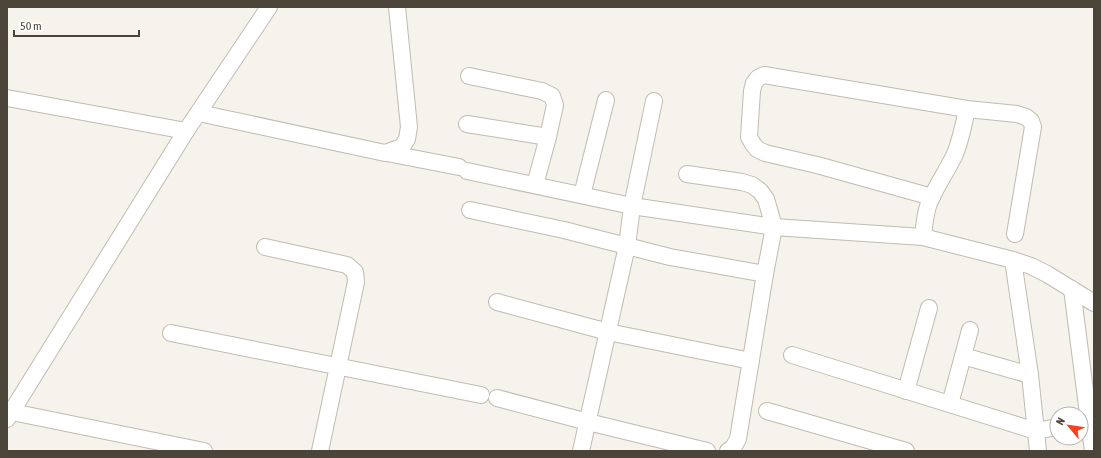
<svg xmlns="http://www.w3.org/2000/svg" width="1101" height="458" viewBox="0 0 1101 458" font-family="'Asap Condensed',sans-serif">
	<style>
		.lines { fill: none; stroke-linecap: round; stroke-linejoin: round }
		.minor-casing { stroke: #c2bbae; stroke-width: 18 }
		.minor { stroke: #fff; stroke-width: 16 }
	</style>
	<rect width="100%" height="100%" fill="#f6f3ec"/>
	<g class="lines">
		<defs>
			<g id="minor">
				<polyline points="469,76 542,91 552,96 555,105 548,137"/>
				<polyline points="7,98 186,131"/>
				<polyline points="654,101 632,206 774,227 766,199 760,191 752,185 742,182 687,174"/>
				<polyline points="199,113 385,153 402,147 407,139 409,127 397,7"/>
				<polyline points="467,124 548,137 535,185"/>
				<polyline points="387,153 459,167"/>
				<polyline points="467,171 632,206 627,246 581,451"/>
				<polyline points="582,195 606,100"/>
				<polyline points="932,197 817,165 765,153 757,149 753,144 749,137 752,91 754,83 758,78 764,75 967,109 1017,114 1026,117 1031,121 1033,127 1015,234"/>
				<polyline points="470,210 564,230 670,257 765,274 774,227 923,237 1013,260 1031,266 1047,274 1094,303"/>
				<path d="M923,237C924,226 925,214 929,203C936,186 947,171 955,154C961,139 964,124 967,109"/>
				<polyline points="265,247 347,265 355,272 356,282 320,451"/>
				<polyline points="1013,260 1030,375 1038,451"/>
				<polyline points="1072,289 1089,422 1081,423"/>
				<polyline points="497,302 608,332 751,361"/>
				<polyline points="171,333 481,395"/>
				<polyline points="792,355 1036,431 1057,427"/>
				<polyline points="963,356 970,330"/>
				<polyline points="906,391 929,308"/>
				<polyline points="497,398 588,422 707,451"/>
				<polyline points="950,404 963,356 1030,375"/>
				<polyline points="7,411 204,451"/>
				<polyline points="767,411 906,451"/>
				<polyline points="7,419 186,131 269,7"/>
				<polyline points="1089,422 1093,451"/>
				<polyline points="728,451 733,448 738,439 765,274"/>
			</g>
		</defs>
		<!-- minor casing -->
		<use href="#minor" class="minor-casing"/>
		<!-- minor -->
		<use href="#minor" class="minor"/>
	</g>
	<!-- border -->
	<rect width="1101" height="458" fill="none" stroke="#4b4439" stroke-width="16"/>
	<!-- north arrow -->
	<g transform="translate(1069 426) rotate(299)"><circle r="19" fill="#ffffff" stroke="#b7b4b0"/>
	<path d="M0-3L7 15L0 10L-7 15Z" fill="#fc3f1d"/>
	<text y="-6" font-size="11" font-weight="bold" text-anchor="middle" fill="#4b4439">N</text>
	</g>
	<!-- scale -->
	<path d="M14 30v6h125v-6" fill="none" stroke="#4b4439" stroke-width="2"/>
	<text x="20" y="30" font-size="12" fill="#4b4439" stroke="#ffffff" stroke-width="3" paint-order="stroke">50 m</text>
</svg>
